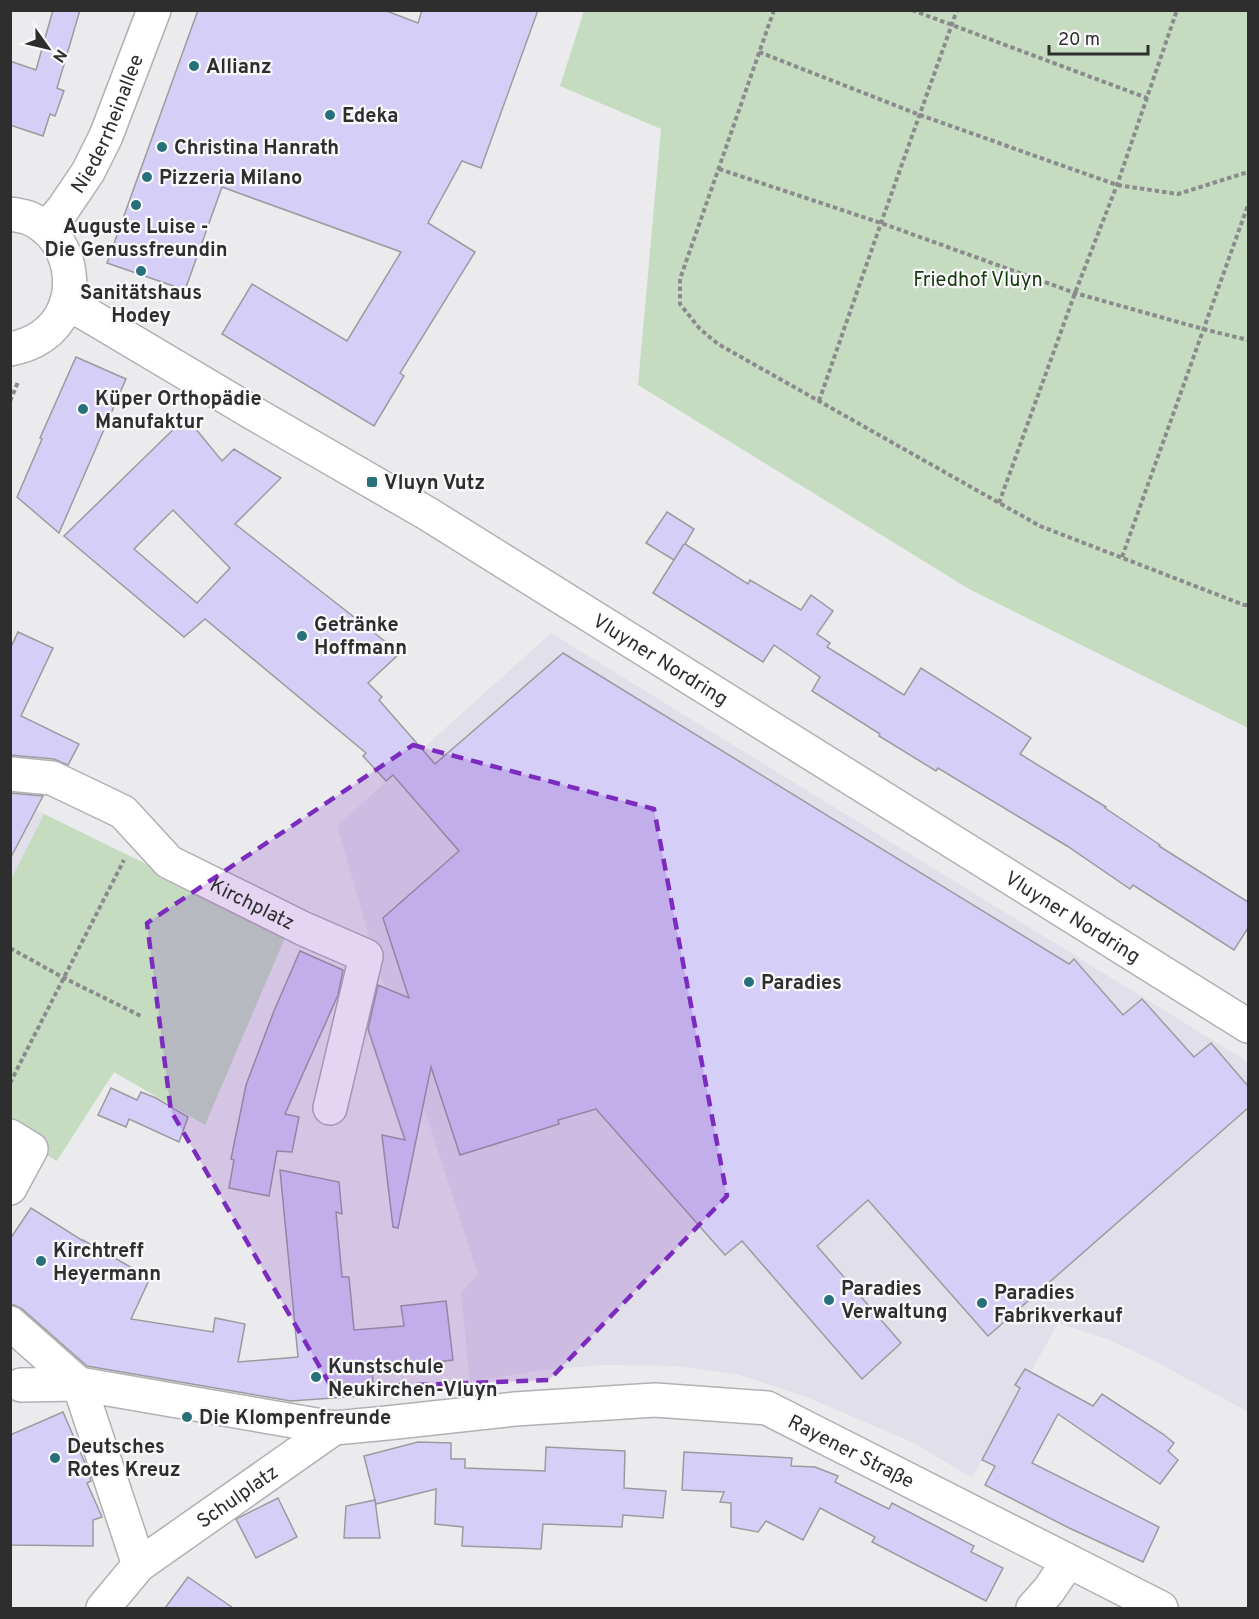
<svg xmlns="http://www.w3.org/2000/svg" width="1259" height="1619" viewBox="0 0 1259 1619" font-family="Overpass,sans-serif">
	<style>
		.built { fill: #e1dfea }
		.green { fill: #c5dcc0 }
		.building { fill: #d5cff8; stroke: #9b9b9e; stroke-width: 1.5; fill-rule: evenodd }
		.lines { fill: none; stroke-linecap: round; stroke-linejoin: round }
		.minor-casing { stroke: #b1b0b4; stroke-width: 36 }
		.major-casing { stroke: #b1b0b4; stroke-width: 36 }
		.path { stroke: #8b8b8d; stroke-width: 4; stroke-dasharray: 4.5 3; stroke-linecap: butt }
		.minor { stroke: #fff; stroke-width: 33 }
		.major { stroke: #fff; stroke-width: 33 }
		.marked { fill: #7b2cbf; fill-opacity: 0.2; stroke: #7b2cbf; stroke-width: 4.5; stroke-dasharray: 12 8; stroke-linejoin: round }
		.poi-dot { fill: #28707b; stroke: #f9f8fb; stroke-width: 2 }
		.labels { text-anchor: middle; stroke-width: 4.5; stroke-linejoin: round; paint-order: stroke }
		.poi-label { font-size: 20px; font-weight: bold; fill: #2e2e2f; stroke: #f9f8fb; text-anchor: start }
		.street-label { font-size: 20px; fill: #2e2e2f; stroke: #f9f8fb }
		.park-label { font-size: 20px; fill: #143a0a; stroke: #f9f8fb }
	</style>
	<rect width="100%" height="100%" fill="#ebebee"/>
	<!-- built -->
	<g class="built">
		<polygon points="551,633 1248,1062 1248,1412 1162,1365 1110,1340 1058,1323 972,1478 914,1443 804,1396 740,1375 678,1366 604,1365 534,1371 470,1382 461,1293 478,1274 380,973 337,826"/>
		<polygon points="11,797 44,814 11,881"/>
	</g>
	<!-- green -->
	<g class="green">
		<polygon points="584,11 1248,11 1248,728 969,589 638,385 661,129 560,86"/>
		<polygon points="44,814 287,933 205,1125 114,1072 57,1161 11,1134 10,881"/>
	</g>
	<!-- building -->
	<g class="building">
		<polygon points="53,10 80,10 57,88 64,91 55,116 50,114 43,136 10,125 10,61 36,70"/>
		<polygon points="198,10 384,10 418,23 422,10 538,10 481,168 462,161 428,223 475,252 400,373 404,376 374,426 222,334 252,284 347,341 401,252 222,187 185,290 107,263"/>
		<polygon points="76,357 126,379 59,533 17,497 42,439 40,438"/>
		<path d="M186,417L222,461L234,449L281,478L235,524L400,653L368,683L382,697L379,700L435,764L563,653L1069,964L1074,959L1123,1015L1142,999L1194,1057L1211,1043L1248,1086V1108L988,1336L868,1200L817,1246L901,1343L862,1379L742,1241L725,1255L596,1109L558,1120L559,1124L460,1155L431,1067L398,1228L393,1227L382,1135L405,1140L368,1029L378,985L409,998L383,918L459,851L393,775L386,781L363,756L366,753L205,619L184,637L64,536ZM173,510L230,568L197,603L134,549Z"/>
		<polygon points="667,512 694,529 685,544 748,584 750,580 801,610 811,595 833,611 817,634 830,643 827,647 904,695 921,668 1031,738 1020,754 1106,807 1105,808 1160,845 1159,846 1248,902 1248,928 1234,950 1133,885 1130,889 1067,846 938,768 936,771 879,736 880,734 812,691 820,677 774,645 763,662 653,593 684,544 674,560 646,543"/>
		<polygon points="18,632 53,648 21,716 79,744 68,765 54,759 10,755 10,649"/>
		<polygon points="10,793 43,796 10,859"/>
		<polygon points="300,951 343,970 338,995 285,1114 299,1117 292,1152 277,1151 269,1196 229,1188 234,1160 231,1159 246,1085 274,1011"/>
		<polygon points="111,1088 137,1100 141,1092 156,1098 188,1117 179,1142 129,1119 126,1127 98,1115"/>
		<polygon points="280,1170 339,1182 342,1214 336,1212 342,1277 349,1277 354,1330 404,1326 401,1306 446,1301 453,1360 372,1369 374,1395 291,1401 87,1366 22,1309 14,1305 10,1305 10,1239 31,1208 83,1241 83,1240 150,1278 131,1319 213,1332 215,1318 245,1324 238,1362 298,1357"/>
		<polygon points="1025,1369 1093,1406 1102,1394 1163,1434 1174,1443 1168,1451 1178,1460 1160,1484 1058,1414 1032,1463 1159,1527 1143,1562 1069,1528 985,1485 995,1466 982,1460 1020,1388 1015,1385"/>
		<polygon points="63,1412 88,1470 91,1481 87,1483 102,1517 93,1520 93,1546 10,1545 10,1435"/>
		<polygon points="418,1442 451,1443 451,1459 465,1459 465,1468 545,1471 546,1447 625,1451 624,1488 666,1491 663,1518 623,1515 622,1527 543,1524 541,1549 462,1546 463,1527 435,1524 436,1489 376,1504 364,1456"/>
		<polygon points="684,1452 792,1458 791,1466 815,1467 838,1476 835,1482 889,1509 892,1503 974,1546 971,1552 1003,1568 986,1601 872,1542 875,1537 820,1508 803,1540 766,1521 758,1532 731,1527 731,1503 720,1502 724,1492 682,1490"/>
		<polygon points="278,1498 297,1537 256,1558 236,1519"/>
		<polygon points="375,1500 380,1538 344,1538 346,1506"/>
		<polygon points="188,1577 233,1608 165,1608"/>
	</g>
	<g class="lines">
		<defs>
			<g id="minor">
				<path id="s1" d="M66,304L85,313L253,413L428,514L1248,1026"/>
				<path id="s2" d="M10,774L52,778L123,812L169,862L304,929L366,956L330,1108"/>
				<polyline points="10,1136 31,1149 10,1188"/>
				<polyline points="10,1323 79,1384 139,1565"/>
				<path id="s3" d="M21,1385L79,1384L334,1428L387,1423L515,1409L655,1400L767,1408L1161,1608"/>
				<path id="s4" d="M103,1608L139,1565L334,1428"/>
				<polyline points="1033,1608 1049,1590 1068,1562"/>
			</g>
			<g id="major">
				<path d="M10,214C16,215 23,216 29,218C76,238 85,308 41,337C32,343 21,347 10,349"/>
				<path id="s5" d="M46,229L63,209L88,172L106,136L154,10"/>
			</g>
		</defs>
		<!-- minor casing -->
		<use href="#minor" class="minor-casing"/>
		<!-- major casing -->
		<use href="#major" class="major-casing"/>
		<!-- path -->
		<g class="path">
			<polyline points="774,10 680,279 680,304 700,329 718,344 1040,526 1244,605 1248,605"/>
			<polyline points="912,10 1147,98"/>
			<polyline points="759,52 920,115 1117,185 1178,194 1248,172"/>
			<polyline points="719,169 881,223 1075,293 1203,329 1248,340"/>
			<polyline points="10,401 18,382"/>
			<polyline points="819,401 881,223 957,10"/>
			<polyline points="999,503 1075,293 1117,185 1177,10"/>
			<polyline points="1122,557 1248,205"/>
			<polyline points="10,948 64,978 141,1016"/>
			<polyline points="10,1083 124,860"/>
		</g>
		<!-- minor -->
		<use href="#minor" class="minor"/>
		<!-- major -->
		<use href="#major" class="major"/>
	</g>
	<!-- marked area -->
	<path class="marked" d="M413,745L654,809L727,1196L549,1380L332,1388L171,1111L147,923Z"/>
	<!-- markers -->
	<g class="poi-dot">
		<circle cx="194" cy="66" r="6"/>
		<circle cx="330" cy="115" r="6"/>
		<circle cx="162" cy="147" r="6"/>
		<circle cx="147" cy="177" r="6"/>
		<circle cx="136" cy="205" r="6"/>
		<circle cx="141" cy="271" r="6"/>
		<circle cx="83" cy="409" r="6"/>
		<rect x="366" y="476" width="12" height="12" rx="3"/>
		<circle cx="302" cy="636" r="6"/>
		<circle cx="749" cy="982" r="6"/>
		<circle cx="41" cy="1261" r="6"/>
		<circle cx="829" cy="1300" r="6"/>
		<circle cx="982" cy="1303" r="6"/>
		<circle cx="316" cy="1377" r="6"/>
		<circle cx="187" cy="1417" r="6"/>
		<circle cx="55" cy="1458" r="6"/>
	</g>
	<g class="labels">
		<!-- poi labels -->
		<g class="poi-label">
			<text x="206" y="73">Allianz</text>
			<text x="342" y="122">Edeka</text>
			<text x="174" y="154">Christina Hanrath</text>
			<text x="159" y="184">Pizzeria Milano</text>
			<text x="136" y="233" text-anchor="middle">Auguste Luise -<tspan x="136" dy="23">Die Genussfreundin</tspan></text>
			<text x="141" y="299" text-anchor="middle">Sanitätshaus<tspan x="141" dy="23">Hodey</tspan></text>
			<text x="95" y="405">Küper Orthopädie<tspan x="95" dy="23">Manufaktur</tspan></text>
			<text x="384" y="489">Vluyn Vutz</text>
			<text x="314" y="631">Getränke<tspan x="314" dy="23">Hoffmann</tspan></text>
			<text x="761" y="989">Paradies</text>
			<text x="53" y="1257">Kirchtreff<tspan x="53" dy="23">Heyermann</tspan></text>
			<text x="841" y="1295">Paradies<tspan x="841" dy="23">Verwaltung</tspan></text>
			<text x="994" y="1299">Paradies<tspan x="994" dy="23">Fabrikverkauf</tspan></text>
			<text x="328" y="1373">Kunstschule<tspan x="328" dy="23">Neukirchen-Vluyn</tspan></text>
			<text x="199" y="1424">Die Klompenfreunde</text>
			<text x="67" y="1453">Deutsches<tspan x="67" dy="23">Rotes Kreuz</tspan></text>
		</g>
		<!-- street labels -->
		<g class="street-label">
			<text dy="7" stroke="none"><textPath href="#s5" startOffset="123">Niederrheinallee</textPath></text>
			<text dy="7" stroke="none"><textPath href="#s1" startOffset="693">Vluyner Nordring</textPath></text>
			<text dy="7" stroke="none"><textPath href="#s2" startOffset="282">Kirchplatz</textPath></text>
			<text dy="7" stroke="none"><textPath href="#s1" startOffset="1179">Vluyner Nordring</textPath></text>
			<text dy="7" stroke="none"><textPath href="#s3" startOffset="846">Rayener Straße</textPath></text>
			<text dy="7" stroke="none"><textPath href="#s4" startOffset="176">Schulplatz</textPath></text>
		</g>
		<!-- park labels -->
		<g class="park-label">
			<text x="978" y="286">Friedhof Vluyn</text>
		</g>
	</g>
	<!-- border -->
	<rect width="1259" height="1619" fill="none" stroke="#2e2e2f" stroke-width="24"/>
	<!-- north arrow -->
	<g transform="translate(48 48) rotate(124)" stroke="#f9f8fb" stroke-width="4.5" paint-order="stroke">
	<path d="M0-4.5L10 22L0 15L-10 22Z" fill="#2e2e2f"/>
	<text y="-9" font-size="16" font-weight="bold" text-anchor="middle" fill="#2e2e2f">N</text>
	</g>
	<!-- scale -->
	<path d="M1049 45v9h99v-9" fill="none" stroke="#2e2e2f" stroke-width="3"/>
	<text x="1058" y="45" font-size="18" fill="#2e2e2f" stroke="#f9f8fb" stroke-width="4.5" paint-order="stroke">20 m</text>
</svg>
